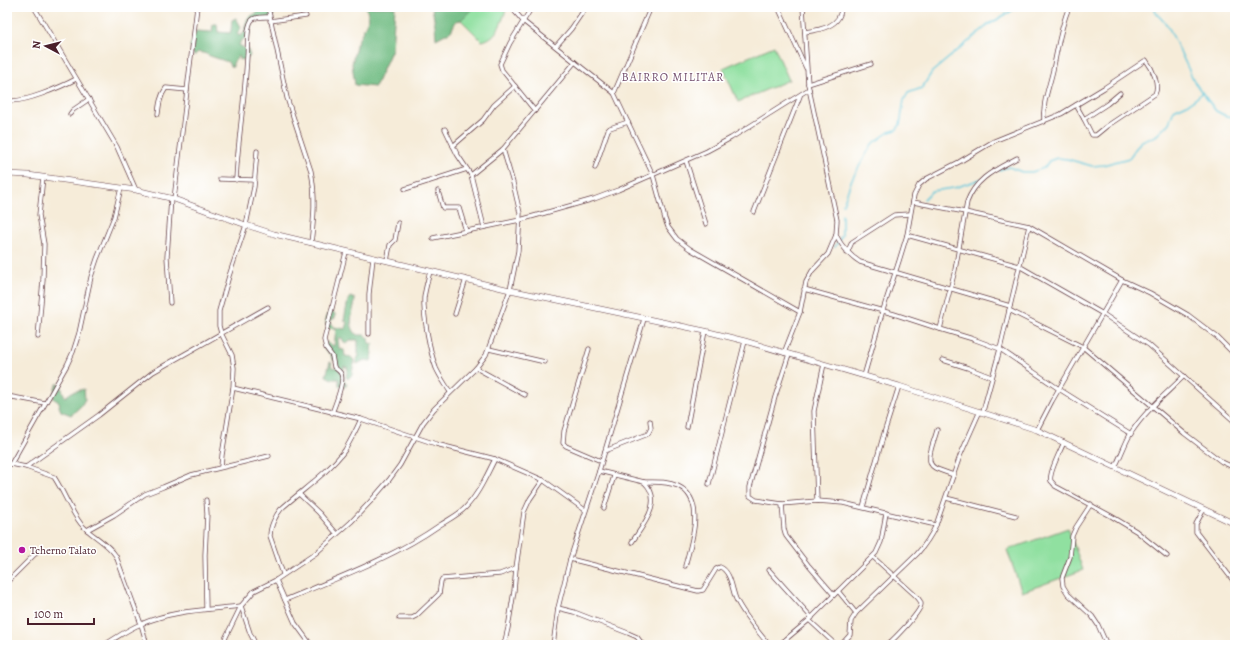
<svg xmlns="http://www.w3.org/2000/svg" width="1242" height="652" viewBox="0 0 1242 652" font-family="Alegreya,serif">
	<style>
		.green { fill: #90e0a0; stroke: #6d8066 }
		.forest { fill: #74be86; stroke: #5f6e58 }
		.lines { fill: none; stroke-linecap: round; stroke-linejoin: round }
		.stream { stroke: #5fc7dc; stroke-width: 1.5 }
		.street-casing { stroke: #643e45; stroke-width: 5 }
		.secondary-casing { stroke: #643e45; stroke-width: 6 }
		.street { stroke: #fff; stroke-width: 3.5 }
		.secondary { stroke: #fff; stroke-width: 5 }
		.poi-dot { fill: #b5179e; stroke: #fff; stroke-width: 1.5 }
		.labels { text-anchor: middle; stroke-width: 3; stroke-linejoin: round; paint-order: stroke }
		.poi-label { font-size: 11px; fill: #4a1f2b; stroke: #fff; text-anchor: start }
		.neighbourhood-label { font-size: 12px; letter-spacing: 1px; fill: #765270; stroke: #fff }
	</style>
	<rect width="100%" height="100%" fill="#fff"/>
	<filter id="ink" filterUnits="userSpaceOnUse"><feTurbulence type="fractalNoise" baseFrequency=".025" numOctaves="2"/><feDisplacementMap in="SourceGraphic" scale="8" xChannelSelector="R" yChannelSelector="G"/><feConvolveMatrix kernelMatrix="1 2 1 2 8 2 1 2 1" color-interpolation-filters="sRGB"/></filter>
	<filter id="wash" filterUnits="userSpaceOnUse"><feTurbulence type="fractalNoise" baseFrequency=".012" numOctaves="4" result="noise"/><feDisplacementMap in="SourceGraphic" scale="16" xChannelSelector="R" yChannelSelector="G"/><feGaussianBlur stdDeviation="0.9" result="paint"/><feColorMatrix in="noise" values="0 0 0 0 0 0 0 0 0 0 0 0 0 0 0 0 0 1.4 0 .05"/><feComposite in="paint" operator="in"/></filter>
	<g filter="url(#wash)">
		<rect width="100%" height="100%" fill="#f6ecd9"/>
		<!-- green -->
		<g class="green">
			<path d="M474,7H507C502,21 498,38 482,41L461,20Z"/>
			<polygon points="774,46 789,80 738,102 723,68"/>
			<polygon points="1068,528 1083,570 1022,592 1007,550"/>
		</g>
		<!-- forest -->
		<g class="forest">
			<path d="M265,7H271L274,15L265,21L261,17L252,21C248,34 255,32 241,41L239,45L248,50L250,56L247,59L240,60V57L238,56L233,63V67L230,66L228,62L210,56L204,53L198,52L194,56L190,46L196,31L212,32L213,24H217L218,32L230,33C232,28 231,24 232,20L236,18L241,27L239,32L237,33L239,36L244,33C247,12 251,19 265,7Z"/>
			<polygon points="366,7 395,7 392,49 375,87 355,85 352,64 356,45 369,18"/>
			<polygon points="432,7 474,7 461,20 456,21 451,31 436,39 435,25"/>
			<path d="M350,297L355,299C354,313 346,323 357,335H364L369,338V343L374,344L371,348L373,353L371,361L365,360L357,364L356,360L359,356L358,353V340H350L347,344L344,342L342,338H338L339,349L344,350L345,356L351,357L354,360L352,375L348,379L346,377L348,368L344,366L343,378L347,385L343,388L339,385V379H332L326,376L330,362L332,363L331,366L334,368L337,366V362L332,359L331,355L324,349L323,345L325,342L334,346L336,329L328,328L326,324V316L331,310L335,314V318L330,321L334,327L345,329L347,322L344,320L348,300Z"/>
			<polygon points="57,384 60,384 65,397 72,392 84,389 85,399 81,406 71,415 61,411 59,406 60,403 53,398 55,388"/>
		</g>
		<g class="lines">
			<!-- stream -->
			<g class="stream">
				<polyline points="1154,7 1156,13 1168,26 1195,83 1216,111 1226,116 1235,117"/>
				<path d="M999,170L1009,167L1022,172H1032L1044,168L1049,161L1057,158L1067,159L1092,166L1103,165L1129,158L1141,141L1149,139L1157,135L1169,123L1174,110C1184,105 1196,102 1202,92"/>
				<polyline points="924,199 932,191 954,188 981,179"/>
				<polyline points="843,204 852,179 872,144 889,132 896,130 900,125 904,100 908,93 922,88 932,72 988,25 1018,7"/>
				<polyline points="835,247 842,235 842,215"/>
			</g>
		</g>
	</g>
	<g filter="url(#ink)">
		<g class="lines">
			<defs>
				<g id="street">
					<polyline points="34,7 117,147 136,190"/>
					<path d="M268,7L287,98L311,171C316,196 314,218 311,243"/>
					<polyline points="511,7 523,21 614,93 653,175 665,219 668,227 677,239 690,249 800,312"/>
					<polyline points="532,7 510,43 500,64 502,70 535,111"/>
					<polyline points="778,7 806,68"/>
					<polyline points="7,8 8,7"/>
					<polyline points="270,21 306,16"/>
					<path d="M805,32C820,30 842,26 841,7"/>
					<polyline points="556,46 571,29 586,7"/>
					<polyline points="808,84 871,64"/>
					<polyline points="614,93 651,7"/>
					<path d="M7,100C20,105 63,86 76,79"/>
					<polyline points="1076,105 1084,119 1107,104 1120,93"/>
					<polyline points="70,114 73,110 89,99"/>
					<path d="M158,114C159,105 160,96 166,88L187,90"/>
					<path d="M1044,122C1042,103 1049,88 1053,70C1058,47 1060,29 1069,7"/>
					<polyline points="445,129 457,154 471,175 484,227"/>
					<polyline points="453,146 483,120 494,105 515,86"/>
					<polyline points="686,161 706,224"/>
					<polyline points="595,168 608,130 610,128 628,122"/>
					<polyline points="471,175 503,149 575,62"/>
					<polyline points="220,179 255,180"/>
					<path d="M236,180C238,138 245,98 247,56C248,48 246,26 252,20C256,16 265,17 270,17"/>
					<polyline points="405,189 467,169"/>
					<polyline points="438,191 443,208 459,208 466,231"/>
					<polyline points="174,199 197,7"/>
					<polyline points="913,202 965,212 1029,226 1122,280 1150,293 1188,315 1217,337 1235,355"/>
					<polyline points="754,212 800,96"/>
					<path d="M836,235C842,247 849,255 860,262L1010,306"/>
					<polyline points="907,235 1019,266 1103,314 1149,345 1235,422"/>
					<polyline points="433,238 520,220 594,199 618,190 707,151 731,138 809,89"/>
					<polyline points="847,253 852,242 894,215 910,214"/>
					<polyline points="387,261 390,245 395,240 398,223"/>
					<path d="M430,271C428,280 425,289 424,298C423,316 430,352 436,368C440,377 446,385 450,392"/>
					<polyline points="804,289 894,314 940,329 973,339 1000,349 1059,389 1131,434"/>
					<polyline points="170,303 167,257 171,198"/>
					<polyline points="1009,310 1083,347 1184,433 1222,462 1235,468"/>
					<polyline points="455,314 466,279"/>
					<path d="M940,329L955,270L967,202C976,178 995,170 1017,158"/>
					<polyline points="369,334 369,294 373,258"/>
					<polyline points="38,337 43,280 44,244 39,215 43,177"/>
					<polyline points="489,349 545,362"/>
					<polyline points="589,349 564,431 563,443 566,446 601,461"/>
					<polyline points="784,353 800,312 806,282 812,271 828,254 836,235 837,220 808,84 803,7"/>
					<polyline points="789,354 775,397 750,487 750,496 756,500 782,504 817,501 843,503 936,525"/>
					<polyline points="943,360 968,368 991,377"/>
					<polyline points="476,368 525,395"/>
					<path d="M864,376L883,310L899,261L907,235L914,195L919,185L926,179L959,162L994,141L1061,114L1104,88L1146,60C1152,68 1160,84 1155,94L1107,126L1096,135H1092L1084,119"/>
					<polyline points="233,388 361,419 436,444 495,459 543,480 585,510"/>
					<polyline points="7,396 45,403"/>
					<polyline points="983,411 1000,349 1029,226"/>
					<path d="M332,413C335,405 345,381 341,374C340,371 336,369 334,367L332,356L326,348L324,340L346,252"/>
					<polyline points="687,427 705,331"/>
					<path d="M937,430C935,440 923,462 935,468C941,471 948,473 954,475"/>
					<polyline points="1037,430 1052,401 1122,280"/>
					<path d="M1064,442C1061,450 1048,474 1051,481C1052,482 1055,485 1055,486L1111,516L1136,531L1167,556"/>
					<polyline points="605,451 648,434 651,428 650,421"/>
					<polyline points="11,464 26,467 99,415 153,372 268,307"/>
					<polyline points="7,465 11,464 67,365 73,352 79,333 91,277 97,259 114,217 121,188"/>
					<path d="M26,467L54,477C64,492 70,510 81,524C91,536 107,542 116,556L141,624L147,645"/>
					<polyline points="221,467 222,455 233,388 234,368 232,355 221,333 219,326 219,311 229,276 246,225 254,187 257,151"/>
					<path d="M1115,467C1121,456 1125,443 1131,433C1145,411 1166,394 1184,376"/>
					<path d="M599,471L644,482C664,501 644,524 632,542"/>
					<path d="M644,482C655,482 667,481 678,486C707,500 691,543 685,566"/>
					<polyline points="709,484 745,341"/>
					<polyline points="299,494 319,513 337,534"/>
					<polyline points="946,498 1016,516"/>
					<polyline points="206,500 207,514 205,555 206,609"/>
					<polyline points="817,501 814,411 824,364"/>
					<polyline points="782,504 784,529 786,536 809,566 834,595"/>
					<polyline points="1091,504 1076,527 1072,536 1070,557 1062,578 1063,586 1068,594 1092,616 1098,625 1107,645"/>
					<polyline points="863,507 885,430 899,386"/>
					<polyline points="604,508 614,476"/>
					<polyline points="1204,509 1196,524 1196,532 1235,583"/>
					<polyline points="87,530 114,515 145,494 163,487 191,475 269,456"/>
					<path d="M873,557L916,596C918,598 921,601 921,604C921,612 894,639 887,645"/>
					<path d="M570,559L698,591L703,590L716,569L720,567C731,571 732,590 736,599C744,616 758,631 769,645"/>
					<polyline points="769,570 812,618"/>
					<path d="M283,574L270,536C270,527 275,516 281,509C302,490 328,473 345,450C351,440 356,430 361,419"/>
					<polyline points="276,580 295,623 311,645"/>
					<polyline points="7,582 36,553"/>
					<polyline points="838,591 856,613"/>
					<path d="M285,600C337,578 393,558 440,525C448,520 458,515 465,508C479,494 486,476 495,459"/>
					<polyline points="558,608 574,612 628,633 637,637 643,645"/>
					<polyline points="399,618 412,618 416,616 439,594 441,581 442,579 500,574 516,568"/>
					<polyline points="809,620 836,645"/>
					<path d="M104,645C116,638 128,629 141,624C173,610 207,610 241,606L250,633L256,645"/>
					<polyline points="222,645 241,606 254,591 276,580 316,553 351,522 370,502 389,480 400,465 423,423 434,409 476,368 486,355 510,290 518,251 520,213 513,183 503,149"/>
					<polyline points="504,645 508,628 514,591 516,568 524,512 530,499 543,480"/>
					<polyline points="553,645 558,608 570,559 599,471 644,319"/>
					<polyline points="779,645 809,620 876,553 881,542 886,513"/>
					<path d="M841,645L850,635L851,621L856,613L917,554C925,545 931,536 936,525L960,456L980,411"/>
				</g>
				<g id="secondary">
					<polyline points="7,174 28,175 136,190 174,199 246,225 274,234 510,290 705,331 745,341 899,386 1037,430 1235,524"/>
					<polyline points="7,638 12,645"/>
				</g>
			</defs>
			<!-- street casing -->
			<use href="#street" class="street-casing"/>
			<!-- secondary casing -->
			<use href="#secondary" class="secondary-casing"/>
			<!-- street -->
			<use href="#street" class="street"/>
			<!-- secondary -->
			<use href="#secondary" class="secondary"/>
		</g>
	</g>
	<!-- markers -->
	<circle class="poi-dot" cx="22" cy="550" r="4"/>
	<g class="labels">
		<!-- poi labels -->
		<g class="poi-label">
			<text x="30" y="554">Tcherno Talato</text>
		</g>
		<!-- neighbourhood labels -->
		<g class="neighbourhood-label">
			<text x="673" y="81">BAIRRO MILITAR</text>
		</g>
	</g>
	<!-- margin -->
	<rect width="1242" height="652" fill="none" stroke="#fff" stroke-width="24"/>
	<!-- north arrow -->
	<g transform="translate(46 46) rotate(277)" stroke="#ffffff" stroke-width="3" paint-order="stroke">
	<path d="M0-3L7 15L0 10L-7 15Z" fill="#4a1f2b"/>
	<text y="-6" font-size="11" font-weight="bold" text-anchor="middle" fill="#4a1f2b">N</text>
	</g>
	<!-- scale -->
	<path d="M28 618v6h66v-6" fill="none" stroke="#4a1f2b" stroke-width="2"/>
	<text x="34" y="618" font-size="12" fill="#4a1f2b" stroke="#ffffff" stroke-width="3" paint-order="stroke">100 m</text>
</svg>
